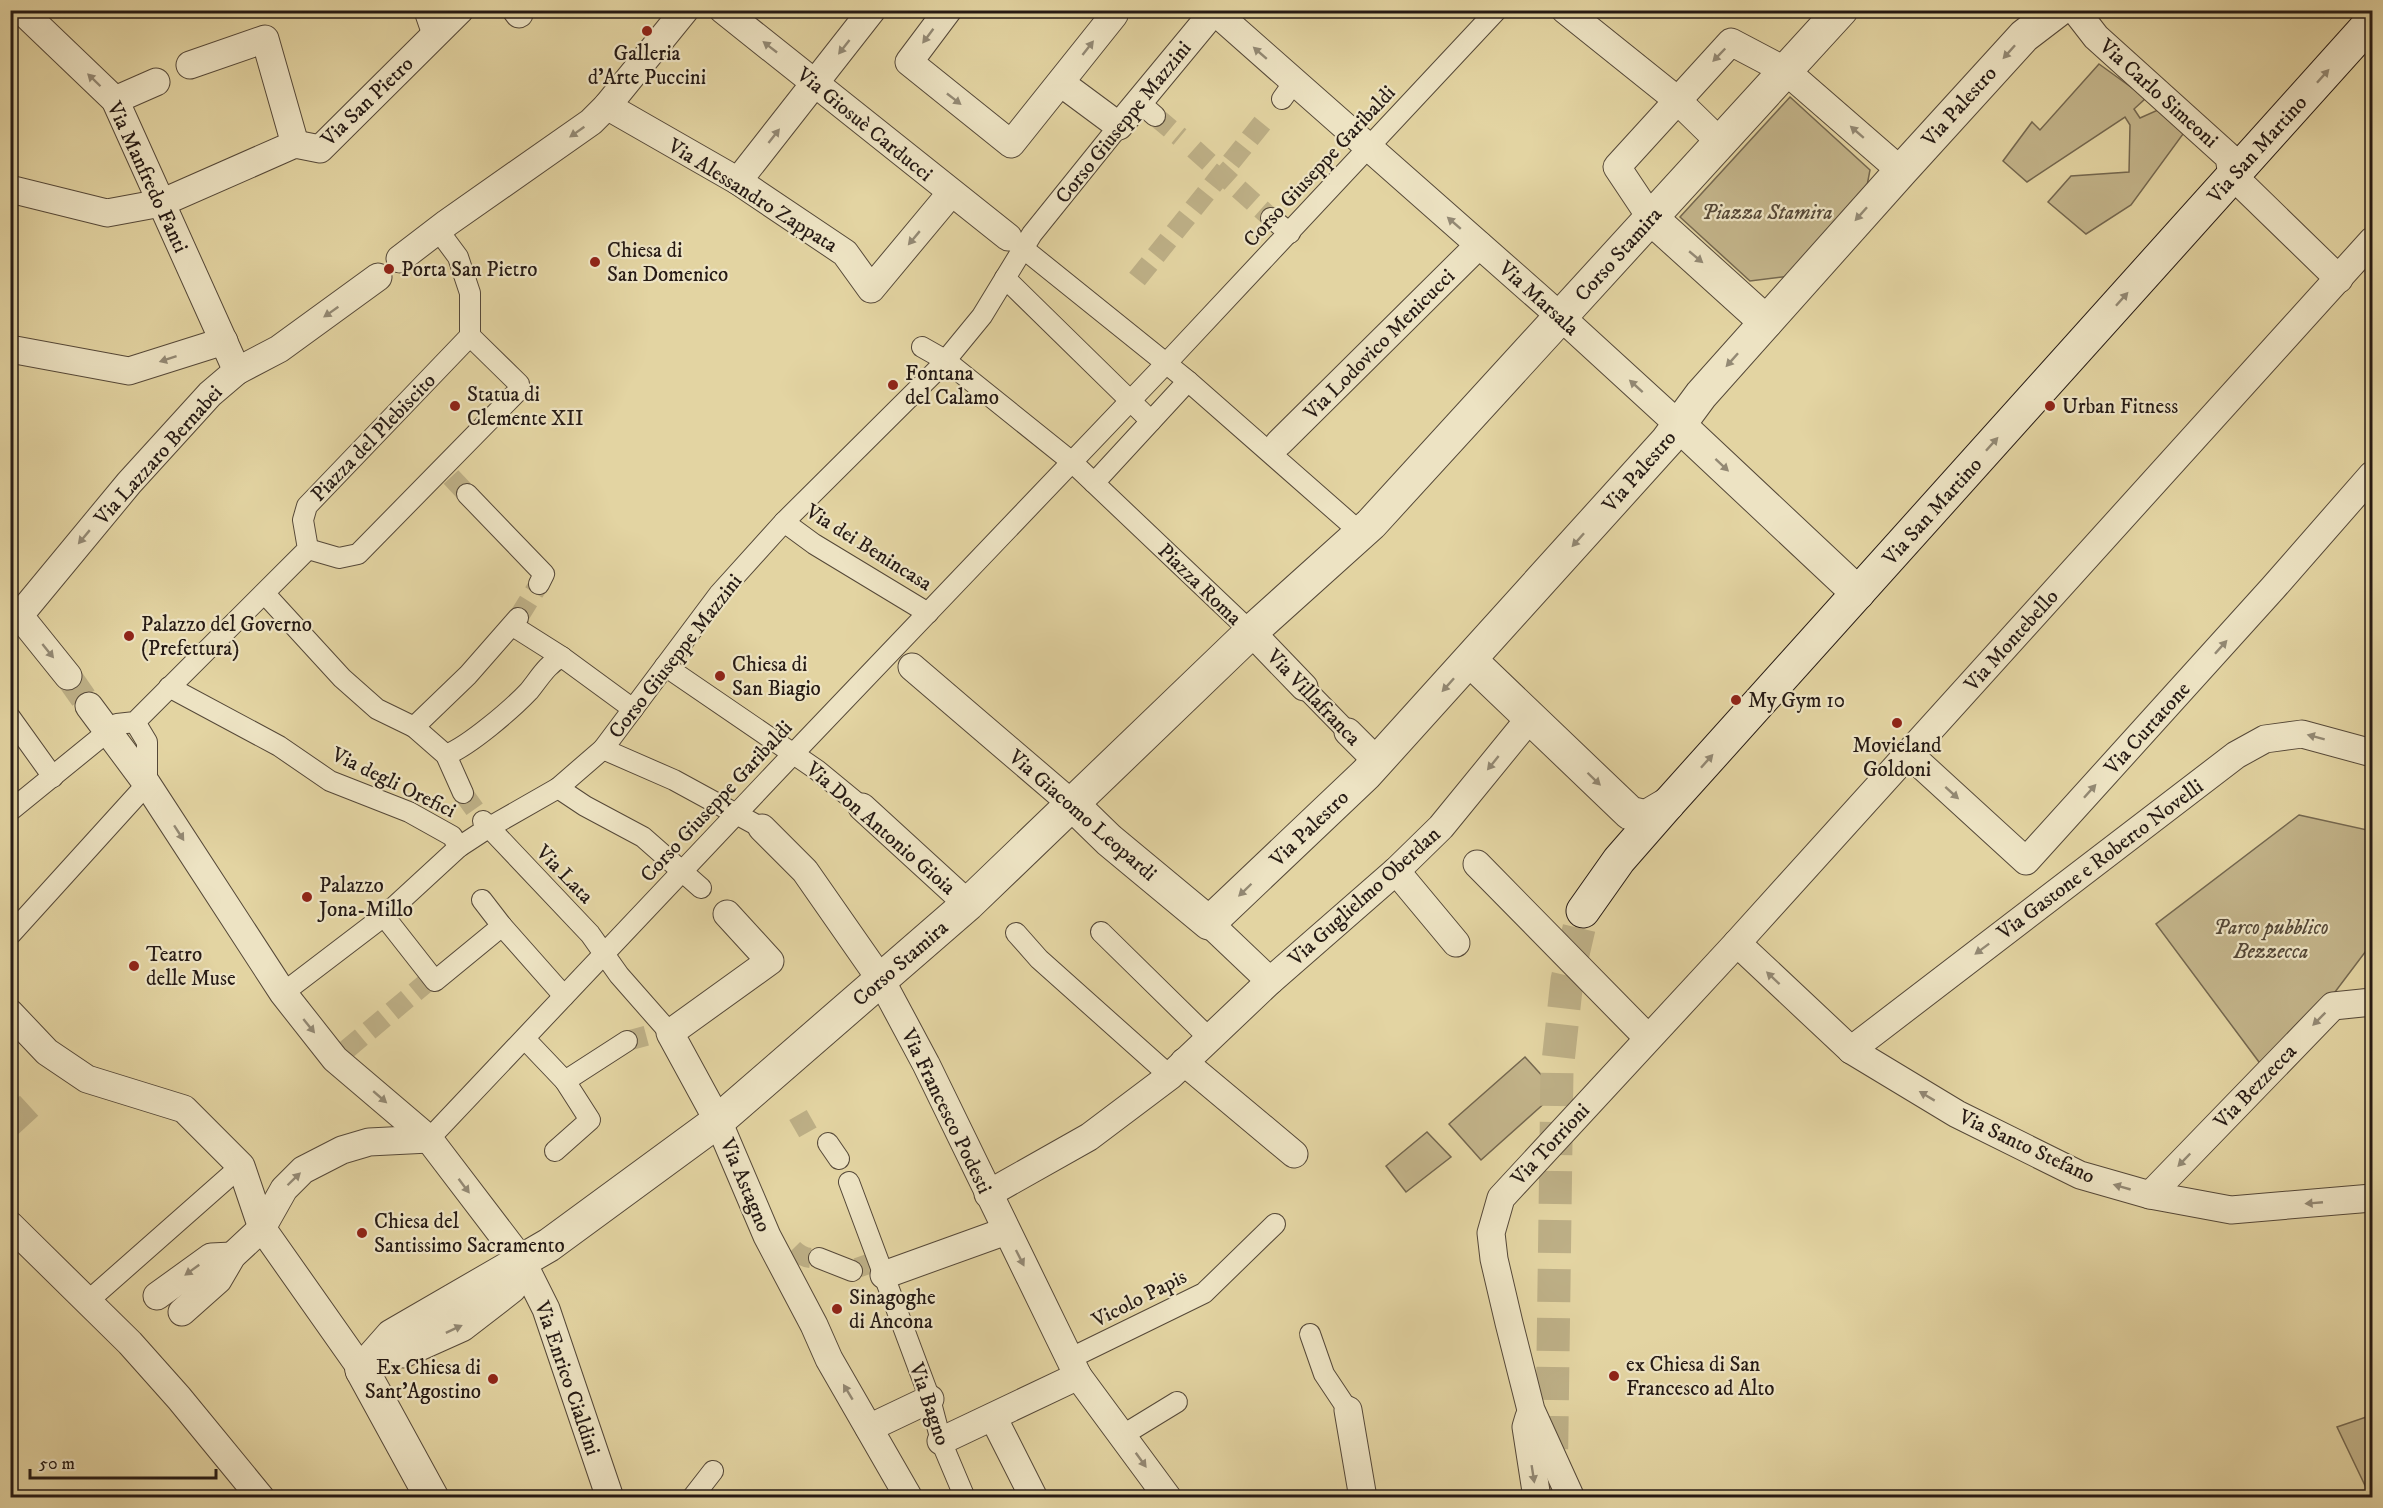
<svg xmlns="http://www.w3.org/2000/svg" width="2383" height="1508" viewBox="0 0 2383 1508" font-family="'IM FELL DW Pica',serif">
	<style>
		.green { fill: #c3b48a; stroke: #74674f; stroke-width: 1.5 }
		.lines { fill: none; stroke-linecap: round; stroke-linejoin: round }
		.pedestrian-tunnel { stroke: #bdaf86; stroke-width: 20; stroke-dasharray: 20 10; stroke-linecap: butt }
		.minor-tunnel { stroke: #bdaf86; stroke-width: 27; stroke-dasharray: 27 14; stroke-linecap: butt }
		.secondary-tunnel { stroke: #bdaf86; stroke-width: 33; stroke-dasharray: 33 16; stroke-linecap: butt }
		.pedestrian-casing { stroke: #554838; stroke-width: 22 }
		.minor-casing { stroke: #554838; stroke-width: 29 }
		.tertiary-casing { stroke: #554838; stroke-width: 35 }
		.secondary-casing { stroke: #261a14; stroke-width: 35 }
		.pedestrian { stroke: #ede3c3; stroke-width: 20 }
		.minor { stroke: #ede3c3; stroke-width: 27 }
		.tertiary { stroke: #ede3c3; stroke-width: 33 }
		.secondary { stroke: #ede3c3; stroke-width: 33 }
		.oneway { fill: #938974 }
		.poi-dot { fill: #8f2418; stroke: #ede3c3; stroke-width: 2 }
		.labels { text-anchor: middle; stroke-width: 4.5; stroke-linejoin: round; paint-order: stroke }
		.poi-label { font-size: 21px; fill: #261a14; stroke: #ede3c3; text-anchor: start }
		.street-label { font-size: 21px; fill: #261a14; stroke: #ede3c3 }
		.park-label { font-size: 21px; font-style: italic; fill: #554837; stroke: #ede3c3 }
	</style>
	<rect width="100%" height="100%" fill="#e3d4a2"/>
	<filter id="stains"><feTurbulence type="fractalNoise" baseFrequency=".00333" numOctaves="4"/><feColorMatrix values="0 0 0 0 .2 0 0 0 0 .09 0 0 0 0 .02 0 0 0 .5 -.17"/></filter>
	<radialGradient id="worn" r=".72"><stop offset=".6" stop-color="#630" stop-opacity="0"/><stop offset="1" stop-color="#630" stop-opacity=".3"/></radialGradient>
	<!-- green -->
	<g class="green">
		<polygon points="2099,64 2146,98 2134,109 2140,118 2160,109 2186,130 2131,205 2086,234 2048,202 2071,176 2129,172 2130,125 2125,117 2027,182 2003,161 2032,122 2040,130"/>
		<polygon points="1790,97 1870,170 1866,191 1791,276 1750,281 1680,217"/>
		<polygon points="2299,815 2372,831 2372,943 2332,996 2262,1066 2156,924"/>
		<polygon points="1525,1057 1557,1092 1481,1160 1449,1124"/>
		<polygon points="1427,1132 1451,1157 1406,1192 1386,1166"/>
		<polygon points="2372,1415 2372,1497 2371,1498 2337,1427"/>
	</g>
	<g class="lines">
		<!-- pedestrian-tunnel -->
		<g class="pedestrian-tunnel">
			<polyline points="1155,116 1180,137"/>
			<polyline points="1194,149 1271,218"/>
			<polyline points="1137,279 1264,121"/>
			<polyline points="451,477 467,494"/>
			<polyline points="518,618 539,584"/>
			<polyline points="463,793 483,821"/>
			<polyline points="627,1041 660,1032"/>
			<polyline points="346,1050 426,983"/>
			<polyline points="798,1115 810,1136"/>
			<path d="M793,1249C801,1257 808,1259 819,1258"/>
			<polyline points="857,1268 874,1262"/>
		</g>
		<!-- minor-tunnel -->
		<g class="minor-tunnel">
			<polyline points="68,676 89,706"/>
			<polyline points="10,1105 34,1131"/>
		</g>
		<!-- secondary-tunnel -->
		<polyline class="secondary-tunnel" points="1551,1498 1557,1071 1567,980 1583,911"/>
		<defs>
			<g id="pedestrian">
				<polyline points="424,10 433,36"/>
				<polyline points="1282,99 1294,82"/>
				<polyline points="1139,102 1155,116"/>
				<polyline points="1271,218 1290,233"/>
				<polyline points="1014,241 1188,381 1361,533"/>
				<polyline points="1005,278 1151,421"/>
				<polyline points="922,347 945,360 1072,462 1251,632"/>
				<polyline points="1094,483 1188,381"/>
				<polyline points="467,494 544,574 539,584"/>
				<polyline points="784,522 814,544 928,613"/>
				<polyline points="308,549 339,558 358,554 517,392 519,384 470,336"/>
				<polyline points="265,594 342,678 377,709 414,727 446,755 463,793"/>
				<polyline points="513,626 562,657 633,709"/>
				<polyline points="665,666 817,770 862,807"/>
				<polyline points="169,687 279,746 330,781 409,812 452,836 459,847"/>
				<polyline points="1304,687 1348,732"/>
				<polyline points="10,717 53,777"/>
				<polyline points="414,727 468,675 518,618"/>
				<polyline points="603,749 674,780 762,828"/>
				<path d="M446,755C469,746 512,709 529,691C539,679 547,664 562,657"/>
				<polyline points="558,788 585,806 643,837 701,888"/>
				<polyline points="10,811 117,724 135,722 308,549 303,520 307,506 470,336 470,293 458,257 438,230"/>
				<polyline points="483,821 590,934 619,975 670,1033"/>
				<polyline points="482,900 502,926"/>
				<polyline points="384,916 435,981 502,926 564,996"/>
				<polyline points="1101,932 1209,1038"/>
				<polyline points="1016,933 1039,959 1170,1076"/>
				<polyline points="10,935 147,784 147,742 135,722"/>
				<polyline points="283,993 384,916 459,847 488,828 558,788 603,749 719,594 784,522 941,366 982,316 1032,234 1119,126"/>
				<polyline points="525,1039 565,1081 627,1041"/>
				<polyline points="429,1139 793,754 1175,354 1497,10"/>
				<polyline points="828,1143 839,1159"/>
				<polyline points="555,1151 590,1120 565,1081"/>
				<polyline points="849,1182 930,1399 941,1441 965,1498"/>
				<polyline points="819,1258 852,1271"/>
				<polyline points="88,1301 241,1166"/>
				<polyline points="1310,1334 1324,1374 1348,1410"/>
				<polyline points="1071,1358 1204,1293 1275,1224"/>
				<polyline points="1123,1435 1177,1402"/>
				<polyline points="692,1498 713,1471"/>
			</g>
			<g id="minor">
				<polyline points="21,10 115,100 237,371"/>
				<polyline points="516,10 519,14"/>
				<polyline points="723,10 1008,237"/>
				<polyline points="948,10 909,62 1011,144 1114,15 1108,10"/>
				<polyline points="1213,10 1561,317 1679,425"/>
				<polyline points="1565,10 1676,99 1720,142"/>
				<polyline points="2075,10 2096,37 2229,157 2232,175 2339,279"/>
				<polyline points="190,65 265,39 295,144"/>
				<polyline points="1061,83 1119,126 1215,10"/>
				<polyline points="115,100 156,82"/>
				<polyline points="607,106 738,181 845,253 871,289 951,193"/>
				<polyline points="738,181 872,10"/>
				<polyline points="10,189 107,213 161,203 295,144 320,149 460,10"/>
				<polyline points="1651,218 1617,167 1731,42 1786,71 1901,171"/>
				<polyline points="400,259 447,223 591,122 607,106 685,10"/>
				<polyline points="10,349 129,371 224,341"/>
				<polyline points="1279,443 1479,245"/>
				<polyline points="19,616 129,483 210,394 237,371 279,349 378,277"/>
				<polyline points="27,625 68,676"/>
				<polyline points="1251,632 1304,687"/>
				<polyline points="912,667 1072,804"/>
				<polyline points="89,706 147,784 283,993 335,1059 429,1139 522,1261 546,1309 610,1498"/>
				<polyline points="1348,732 1378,762"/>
				<polyline points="1909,754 2026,861 2273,588 2372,475"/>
				<polyline points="862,807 968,904"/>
				<polyline points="762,828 805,871 881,980 926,1064 1078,1376 1168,1498"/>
				<polyline points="1477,864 1648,1038"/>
				<polyline points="1396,871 1456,943"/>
				<polyline points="727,914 770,961 670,1033 718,1121 767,1236 814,1325 829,1359 909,1498"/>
				<polyline points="1209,923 1270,981"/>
				<polyline points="1737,943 1851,1050 1957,1114 2080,1175 2150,1195 2231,1210 2372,1198"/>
				<polyline points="10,1013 47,1052 87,1079 184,1109 241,1166 262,1228 362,1370"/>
				<polyline points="1851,1050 2236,755 2265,739 2302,734 2372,753"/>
				<polyline points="1184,1062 1294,1154"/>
				<polyline points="988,1194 1089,1137 1170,1076 1270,981 1396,871 1441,827 1530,718"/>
				<polyline points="2150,1195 2333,1006 2372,1002"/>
				<polyline points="10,1225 130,1343 179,1398 261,1498"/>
				<polyline points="884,1275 1006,1231"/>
				<polyline points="157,1296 211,1257 232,1256"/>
				<polyline points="182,1312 218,1280 232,1256 262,1228 284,1189 303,1170 342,1150 369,1142 429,1139"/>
				<polyline points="1348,1410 1363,1498"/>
				<polyline points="993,1417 1034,1498"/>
				<polyline points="1529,1417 1526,1427 1537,1498"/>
				<polyline points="869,1428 930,1399"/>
				<polyline points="941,1441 1078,1376"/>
				<polyline points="1571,1498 1531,1410 1509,1323 1494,1259 1491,1233 1501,1198 1737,943 2372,241"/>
			</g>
			<g id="tertiary">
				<polyline points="1651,218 1766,322"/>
				<polyline points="1679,425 1858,593"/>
				<polyline points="1470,660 1630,813 1646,817 1668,804"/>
				<polyline points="1072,804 1109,840 1209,923 1366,774 1667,441 1701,395 1901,171 2024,36 2058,10"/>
				<polyline points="403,1351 461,1325 510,1287"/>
				<polyline points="362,1370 392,1336 549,1245 718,1121 968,904 1251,632 1371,524 1841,10"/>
				<polyline points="362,1370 432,1498"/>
			</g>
			<polyline id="secondary" points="1583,911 1619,860 1668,804 2372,21"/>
		</defs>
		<!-- pedestrian casing -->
		<use href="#pedestrian" class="pedestrian-casing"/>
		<!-- minor casing -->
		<use href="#minor" class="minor-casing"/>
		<!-- tertiary casing -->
		<use href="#tertiary" class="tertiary-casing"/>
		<!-- secondary casing -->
		<use href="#secondary" class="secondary-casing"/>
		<!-- pedestrian -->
		<use href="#pedestrian" class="pedestrian"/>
		<!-- minor -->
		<use href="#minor" class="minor"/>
		<!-- tertiary -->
		<use href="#tertiary" class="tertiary"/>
		<!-- secondary -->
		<use href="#secondary" class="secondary"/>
	</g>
	<!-- one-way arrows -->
	<defs><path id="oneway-solid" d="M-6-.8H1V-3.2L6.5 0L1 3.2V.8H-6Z" transform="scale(1.5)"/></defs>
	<g class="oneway">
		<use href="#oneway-solid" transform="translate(928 36) rotate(127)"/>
		<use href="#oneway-solid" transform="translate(770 47) rotate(-142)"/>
		<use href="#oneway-solid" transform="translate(844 47) rotate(128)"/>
		<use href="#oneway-solid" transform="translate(1088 48) rotate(-52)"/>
		<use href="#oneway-solid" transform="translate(2009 52) rotate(132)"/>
		<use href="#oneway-solid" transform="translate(1260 53) rotate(-139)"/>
		<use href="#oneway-solid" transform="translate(1719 55) rotate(134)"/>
		<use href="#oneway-solid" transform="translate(2323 76) rotate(-48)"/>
		<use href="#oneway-solid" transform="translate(94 80) rotate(-136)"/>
		<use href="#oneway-solid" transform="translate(954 99) rotate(38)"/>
		<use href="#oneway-solid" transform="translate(577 132) rotate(145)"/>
		<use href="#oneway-solid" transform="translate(1857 132) rotate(-139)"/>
		<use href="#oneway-solid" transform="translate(774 136) rotate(-52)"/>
		<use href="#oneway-solid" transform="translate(1861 214) rotate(132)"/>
		<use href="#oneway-solid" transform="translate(1454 223) rotate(-139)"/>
		<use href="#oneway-solid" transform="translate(914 238) rotate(130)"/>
		<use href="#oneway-solid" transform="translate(1696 257) rotate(40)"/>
		<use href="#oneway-solid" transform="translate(2122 299) rotate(-48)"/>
		<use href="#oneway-solid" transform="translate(331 312) rotate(145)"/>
		<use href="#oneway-solid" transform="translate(168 359) rotate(162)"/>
		<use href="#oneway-solid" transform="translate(1732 360) rotate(132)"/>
		<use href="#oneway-solid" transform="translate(1636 386) rotate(-138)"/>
		<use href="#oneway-solid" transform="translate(1992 444) rotate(-48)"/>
		<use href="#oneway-solid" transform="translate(1722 465) rotate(43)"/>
		<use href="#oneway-solid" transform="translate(84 537) rotate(130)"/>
		<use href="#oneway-solid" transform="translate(1578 540) rotate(132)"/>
		<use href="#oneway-solid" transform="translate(2221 647) rotate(-48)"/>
		<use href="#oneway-solid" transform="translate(48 651) rotate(51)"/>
		<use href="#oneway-solid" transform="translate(1448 685) rotate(132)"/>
		<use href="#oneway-solid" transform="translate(2316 737) rotate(-165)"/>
		<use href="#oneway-solid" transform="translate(1707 761) rotate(-48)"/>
		<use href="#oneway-solid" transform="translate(1493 763) rotate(129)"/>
		<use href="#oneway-solid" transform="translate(1594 779) rotate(44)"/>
		<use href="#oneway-solid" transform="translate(2090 791) rotate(-48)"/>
		<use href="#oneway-solid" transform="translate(1952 793) rotate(42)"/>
		<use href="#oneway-solid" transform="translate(179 833) rotate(57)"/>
		<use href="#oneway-solid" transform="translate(1245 890) rotate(136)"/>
		<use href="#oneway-solid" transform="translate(1982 949) rotate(143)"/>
		<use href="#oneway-solid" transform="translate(1773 978) rotate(-137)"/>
		<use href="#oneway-solid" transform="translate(2319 1019) rotate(135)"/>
		<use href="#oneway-solid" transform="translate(309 1026) rotate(51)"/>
		<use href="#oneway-solid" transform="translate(1927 1096) rotate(-149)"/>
		<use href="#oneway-solid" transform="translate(380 1097) rotate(41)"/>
		<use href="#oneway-solid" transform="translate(2184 1160) rotate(134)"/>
		<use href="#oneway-solid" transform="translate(294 1179) rotate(-44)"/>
		<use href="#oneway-solid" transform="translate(464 1186) rotate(53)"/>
		<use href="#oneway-solid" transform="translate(2122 1187) rotate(-164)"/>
		<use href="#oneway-solid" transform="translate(2314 1203) rotate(175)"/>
		<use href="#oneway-solid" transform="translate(1020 1258) rotate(63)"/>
		<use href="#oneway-solid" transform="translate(192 1270) rotate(144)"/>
		<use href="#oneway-solid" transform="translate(454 1329) rotate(-25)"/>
		<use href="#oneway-solid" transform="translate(848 1392) rotate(-121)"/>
		<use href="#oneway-solid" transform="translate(1141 1460) rotate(54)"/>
		<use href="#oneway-solid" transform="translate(1533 1474) rotate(81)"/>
	</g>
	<!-- markers -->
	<g class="poi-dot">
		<circle cx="647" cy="31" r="6"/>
		<circle cx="595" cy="262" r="6"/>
		<circle cx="389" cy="269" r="6"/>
		<circle cx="893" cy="385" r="6"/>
		<circle cx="455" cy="406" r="6"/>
		<circle cx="2050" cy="406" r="6"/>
		<circle cx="129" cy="636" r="6"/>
		<circle cx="720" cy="676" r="6"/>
		<circle cx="1736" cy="700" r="6"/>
		<circle cx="1897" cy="723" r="6"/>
		<circle cx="307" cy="897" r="6"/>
		<circle cx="134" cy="966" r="6"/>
		<circle cx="362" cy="1233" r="6"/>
		<circle cx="837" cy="1309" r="6"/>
		<circle cx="1614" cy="1376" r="6"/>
		<circle cx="493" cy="1379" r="6"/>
	</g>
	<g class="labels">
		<!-- poi labels -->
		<g class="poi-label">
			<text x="647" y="60" text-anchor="middle">Galleria<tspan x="647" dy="24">d'Arte Puccini</tspan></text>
			<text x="607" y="257">Chiesa di<tspan x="607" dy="24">San Domenico</tspan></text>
			<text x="401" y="276">Porta San Pietro</text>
			<text x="905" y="380">Fontana<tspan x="905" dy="24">del Calamo</tspan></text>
			<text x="467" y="401">Statua di<tspan x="467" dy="24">Clemente XII</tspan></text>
			<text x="2062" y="413">Urban Fitness</text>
			<text x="141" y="631">Palazzo del Governo<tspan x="141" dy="24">(Prefettura)</tspan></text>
			<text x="732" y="671">Chiesa di<tspan x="732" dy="24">San Biagio</tspan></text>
			<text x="1748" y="707">My Gym 10</text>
			<text x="1897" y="752" text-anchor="middle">Movieland<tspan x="1897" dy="24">Goldoni</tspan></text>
			<text x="319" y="892">Palazzo<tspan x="319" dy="24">Jona-Millo</tspan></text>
			<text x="146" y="961">Teatro<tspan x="146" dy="24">delle Muse</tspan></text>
			<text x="374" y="1228">Chiesa del<tspan x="374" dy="24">Santissimo Sacramento</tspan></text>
			<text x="849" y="1304">Sinagoghe<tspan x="849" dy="24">di Ancona</tspan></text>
			<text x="1626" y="1371">ex Chiesa di San<tspan x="1626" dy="24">Francesco ad Alto</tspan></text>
			<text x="481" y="1374" text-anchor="end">Ex Chiesa di<tspan x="481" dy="24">Sant'Agostino</tspan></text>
		</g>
		<!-- street labels -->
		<g class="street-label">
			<text transform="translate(2159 93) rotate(42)" y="7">Via Carlo Simeoni</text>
			<text transform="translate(367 101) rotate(-44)" y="7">Via San Pietro</text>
			<text transform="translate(1959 106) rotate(-48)" y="7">Via Palestro</text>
			<text transform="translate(1123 122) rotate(-51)" y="7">Corso Giuseppe Mazzini</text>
			<text transform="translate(865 124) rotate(39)" y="7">Via Giosuè Carducci</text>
			<text transform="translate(2257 149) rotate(-48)" y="7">Via San Martino</text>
			<text transform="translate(1319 166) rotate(-47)" y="7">Corso Giuseppe Garibaldi</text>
			<text transform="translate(148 177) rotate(65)" y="7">Via Manfredo Fanti</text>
			<text transform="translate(753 195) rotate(32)" y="7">Via Alessandro Zappata</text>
			<text transform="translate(1618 254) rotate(-48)" y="7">Corso Stamira</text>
			<text transform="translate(1539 298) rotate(42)" y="7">Via Marsala</text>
			<text transform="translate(1379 344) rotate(-45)" y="7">Via Lodovico Menicucci</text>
			<text transform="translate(373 437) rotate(-46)" y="7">Piazza del Plebiscito</text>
			<text transform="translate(158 455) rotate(-48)" y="7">Via Lazzaro Bernabei</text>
			<text transform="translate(1639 471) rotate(-49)" y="7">Via Palestro</text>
			<text transform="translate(1932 511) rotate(-48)" y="7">Via San Martino</text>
			<text transform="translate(869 547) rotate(32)" y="7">Via dei Benincasa</text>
			<text transform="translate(1200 584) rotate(44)" y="7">Piazza Roma</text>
			<text transform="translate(2011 640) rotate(-48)" y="7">Via Montebello</text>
			<text transform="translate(675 656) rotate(-52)" y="7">Corso Giuseppe Mazzini</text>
			<text transform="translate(1314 697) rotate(46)" y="7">Via Villafranca</text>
			<text transform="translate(2147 728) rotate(-48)" y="7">Via Curtatone</text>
			<text transform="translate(394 782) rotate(26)" y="7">Via degli Orefici</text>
			<text transform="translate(716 801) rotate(-47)" y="7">Corso Giuseppe Garibaldi</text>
			<text transform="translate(1083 815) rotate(41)" y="7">Via Giacomo Leopardi</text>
			<text transform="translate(881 828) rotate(41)" y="7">Via Don Antonio Gioia</text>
			<text transform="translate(1309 828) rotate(-44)" y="7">Via Palestro</text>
			<text transform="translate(2100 859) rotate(-37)" y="7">Via Gastone e Roberto Novelli</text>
			<text transform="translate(565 874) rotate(46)" y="7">Via Lata</text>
			<text transform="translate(1364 896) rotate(-42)" y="7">Via Guglielmo Oberdan</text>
			<text transform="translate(900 963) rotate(-41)" y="7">Corso Stamira</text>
			<text transform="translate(2255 1086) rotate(-46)" y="7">Via Bezzecca</text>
			<text transform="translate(947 1111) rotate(64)" y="7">Via Francesco Podesti</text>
			<text transform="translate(1550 1144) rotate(-47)" y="7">Via Torrioni</text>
			<text transform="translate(2027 1146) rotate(25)" y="7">Via Santo Stefano</text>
			<text transform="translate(746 1185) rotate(67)" y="7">Via Astagno</text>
			<text transform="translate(1139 1298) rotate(-27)" y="7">Vicolo Papis</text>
			<text transform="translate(568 1378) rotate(71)" y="7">Via Enrico Cialdini</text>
			<text transform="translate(930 1404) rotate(71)" y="7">Via Bagno</text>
		</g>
		<!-- park labels -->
		<g class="park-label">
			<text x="1767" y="219">Piazza Stamira</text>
			<text x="2271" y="934">Parco pubblico<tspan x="2271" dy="24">Bezzecca</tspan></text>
		</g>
	</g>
	<!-- margin -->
	<rect width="2383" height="1508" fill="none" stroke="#e3d4a2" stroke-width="36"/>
	<rect x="12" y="12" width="2359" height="1484" fill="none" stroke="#261a14" stroke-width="3"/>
	<rect x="18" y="18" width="2347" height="1472" fill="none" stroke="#261a14" stroke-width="1.5"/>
	<!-- scale -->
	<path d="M30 1469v9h186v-9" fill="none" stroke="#261a14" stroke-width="3"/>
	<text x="39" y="1469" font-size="18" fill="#261a14" stroke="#ede3c3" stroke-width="4.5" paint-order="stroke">50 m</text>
	<rect width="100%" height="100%" filter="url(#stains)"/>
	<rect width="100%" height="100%" fill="url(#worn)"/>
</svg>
